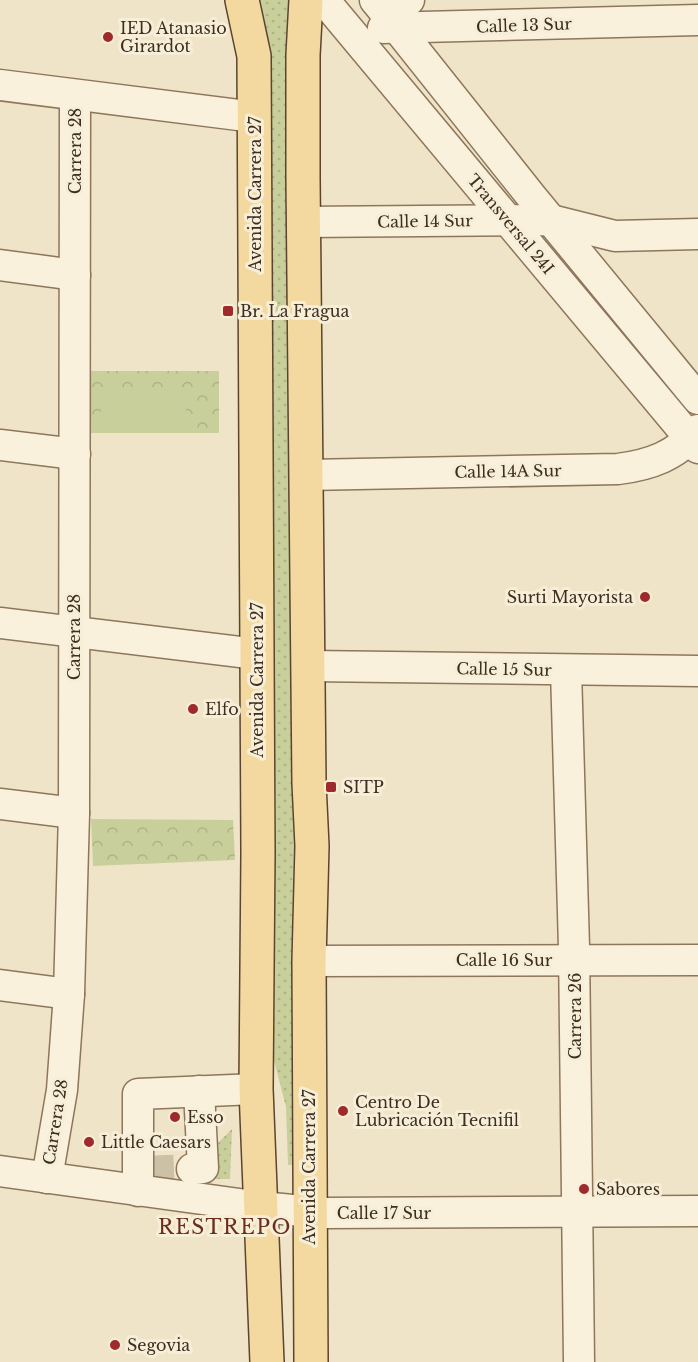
<svg xmlns="http://www.w3.org/2000/svg" width="698" height="1362" viewBox="0 0 698 1362" font-family="'Libre Baskerville',serif">
	<style>
		.grass { fill: url(#grass-dots) }
		.park { fill: url(#park-crowns) }
		.pitch { fill: #c9cf9b }
		.lines { fill: none; stroke-linecap: round; stroke-linejoin: round }
		.minor-tunnel { stroke: #ccc0a6; stroke-width: 30; stroke-dasharray: 30 15; stroke-linecap: butt }
		.minor-casing { stroke: #8d765c; stroke-width: 33 }
		.major-casing { stroke: #5b4430; stroke-width: 36 }
		.minor { stroke: #faf1dc; stroke-width: 30 }
		.major { stroke: #f3d9a0; stroke-width: 33 }
		.poi-dot { fill: #9e2a2b; stroke: #f7eed8; stroke-width: 2 }
		.labels { text-anchor: middle; stroke-width: 6; stroke-linejoin: round; paint-order: stroke }
		.street-label { font-size: 16px; fill: #3d2e20; stroke: #f7eed8 }
		.poi-label { font-size: 16px; fill: #3d2e20; stroke: #f7eed8; text-anchor: start }
		.quarter-label { font-size: 20px; letter-spacing: 1.5px; fill: #6b2e1e; stroke: #f7eed8 }
	</style>
	<defs>
		<pattern id="grass-dots" width="8" height="8" patternUnits="userSpaceOnUse" patternTransform="scale(1.5)"><rect width="8" height="8" fill="#c9cf9b"/><path d="M2 2h.1M6 6h.1" fill="none" stroke="#aeb285" stroke-width="1.8" stroke-linecap="round"/></pattern>
		<pattern id="park-crowns" width="20" height="18" patternUnits="userSpaceOnUse" patternTransform="scale(1.5)"><rect width="20" height="18" fill="#c9cf9b"/><path d="M2 6a3 3 0 1 1 6 0M12 15a3 3 0 1 1 6 0" fill="none" stroke="#aeb285"/></pattern>
	</defs>
	<rect width="100%" height="100%" fill="#f0e4c8"/>
	<!-- grass -->
	<g class="grass">
		<polygon points="256,0 293,0 298,634 295,1165 288,1165 286,1107 271,1049 276,831 269,385"/>
		<polygon points="232,1129 230,1179 214,1179 214,1147"/>
	</g>
	<!-- park -->
	<g class="park">
		<rect x="87" y="371" width="132" height="62"/>
		<polygon points="91,819 233,820 235,860 93,866"/>
	</g>
	<!-- pitch -->
	<rect class="pitch" x="101" y="395" width="85" height="35"/>
	<g class="lines">
		<!-- minor-tunnel -->
		<polyline class="minor-tunnel" points="144,1171 192,1169"/>
		<defs>
			<g id="minor">
				<polyline points="324,0 698,448"/>
				<polyline points="375,0 531,196 698,399"/>
				<polyline points="376,1 409,0"/>
				<polyline points="383,28 698,20"/>
				<polyline points="0,85 254,117"/>
				<polyline points="304,222 551,220 615,236 698,234"/>
				<polyline points="0,265 75,275"/>
				<polyline points="0,445 75,454"/>
				<path d="M307,475L618,469C650,465 676,456 698,430"/>
				<polyline points="0,623 257,654"/>
				<polyline points="310,666 698,671"/>
				<polyline points="566,670 574,947 579,1362"/>
				<polyline points="0,804 74,813"/>
				<polyline points="309,961 698,960"/>
				<polyline points="0,985 69,994"/>
				<polyline points="192,1169 203,1168 199,1091"/>
				<polyline points="0,1171 261,1207 324,1213 698,1211"/>
				<polyline points="47,1178 62,1090 69,994 74,813 75,95"/>
				<polyline points="138,1191 138,1094 256,1089"/>
			</g>
			<g id="major">
				<polyline points="242,0 254,56 258,853 256,1089 267,1362"/>
				<polyline points="306,0 303,55 303,178 309,783 312,846 309,961 311,1362"/>
			</g>
		</defs>
		<!-- minor casing -->
		<use href="#minor" class="minor-casing"/>
		<!-- major casing -->
		<use href="#major" class="major-casing"/>
		<!-- minor -->
		<use href="#minor" class="minor"/>
		<!-- major -->
		<use href="#major" class="major"/>
	</g>
	<!-- markers -->
	<g class="poi-dot">
		<circle cx="108" cy="37" r="6"/>
		<rect x="222" y="305" width="12" height="12" rx="3"/>
		<circle cx="645" cy="597" r="6"/>
		<circle cx="193" cy="709" r="6"/>
		<rect x="325" y="781" width="12" height="12" rx="3"/>
		<circle cx="343" cy="1111" r="6"/>
		<circle cx="175" cy="1117" r="6"/>
		<circle cx="89" cy="1142" r="6"/>
		<circle cx="584" cy="1189" r="6"/>
		<circle cx="115" cy="1345" r="6"/>
	</g>
	<g class="labels">
		<!-- street labels -->
		<g class="street-label">
			<text transform="translate(524 25) rotate(-2)" y="6">Calle 13 Sur</text>
			<text transform="translate(75 151) rotate(-90)" y="6">Carrera 28</text>
			<text transform="translate(255 194) rotate(-90)" y="6">Avenida Carrera 27</text>
			<text transform="translate(425 221) rotate(-1)" y="6">Calle 14 Sur</text>
			<text transform="translate(511 224) rotate(50)" y="6">Transversal 24I</text>
			<text transform="translate(508 471) rotate(-1)" y="6">Calle 14A Sur</text>
			<text transform="translate(74 637) rotate(-90)" y="6">Carrera 28</text>
			<text transform="translate(504 669) rotate(1)" y="6">Calle 15 Sur</text>
			<text transform="translate(257 680) rotate(-90)" y="6">Avenida Carrera 27</text>
			<text x="504" y="966">Calle 16 Sur</text>
			<text transform="translate(575 1016) rotate(-90)" y="6">Carrera 26</text>
			<text transform="translate(55 1122) rotate(-81)" y="6">Carrera 28</text>
			<text transform="translate(309 1167) rotate(-90)" y="6">Avenida Carrera 27</text>
			<text x="384" y="1219">Calle 17 Sur</text>
		</g>
		<!-- poi labels -->
		<g class="poi-label">
			<text x="120" y="34">IED Atanasio<tspan x="120" dy="18">Girardot</tspan></text>
			<text x="240" y="317">Br. La Fragua</text>
			<text x="633" y="603" text-anchor="end">Surti Mayorista</text>
			<text x="205" y="715">Elfo</text>
			<text x="343" y="793">SITP</text>
			<text x="355" y="1108">Centro De<tspan x="355" dy="18">Lubricación Tecnifil</tspan></text>
			<text x="187" y="1123">Esso</text>
			<text x="101" y="1148">Little Caesars</text>
			<text x="596" y="1195">Sabores</text>
			<text x="127" y="1351">Segovia</text>
		</g>
		<!-- quarter labels -->
		<g class="quarter-label">
			<text x="225" y="1234">RESTREPO</text>
		</g>
	</g>
</svg>
